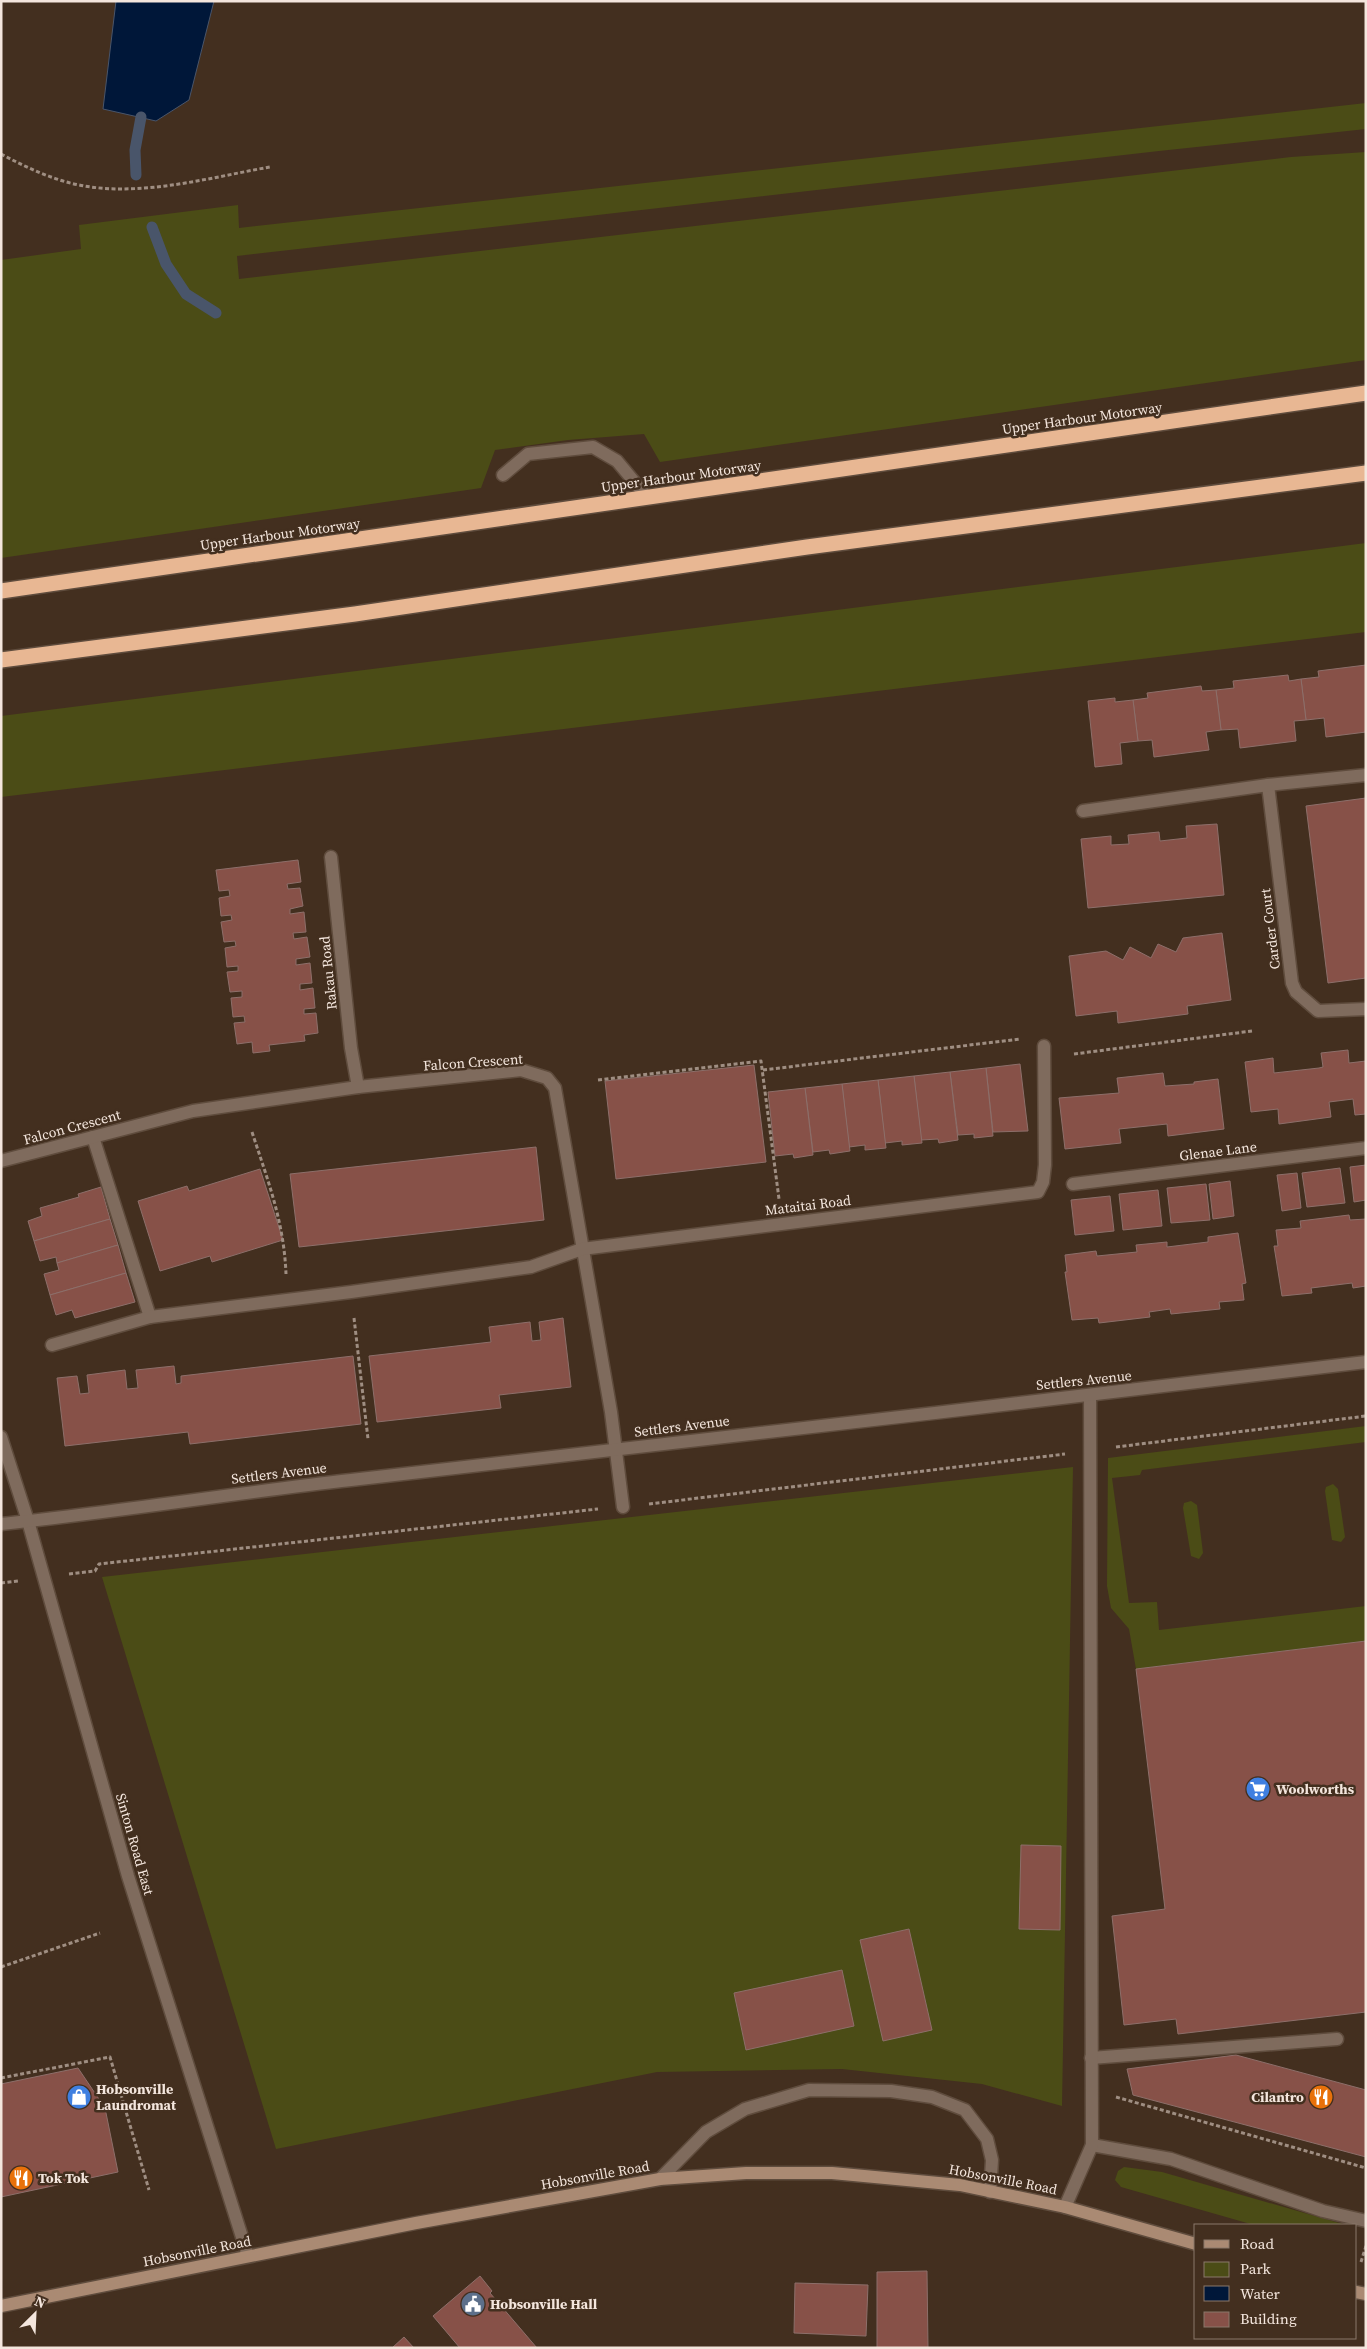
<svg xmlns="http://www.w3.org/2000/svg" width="1367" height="2349" viewBox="0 0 1367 2349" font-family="'Source Serif 4',serif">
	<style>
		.green { fill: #4b4c16 }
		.water { fill: #001739; stroke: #49556a }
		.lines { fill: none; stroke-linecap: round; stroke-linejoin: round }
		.stream { stroke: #49556a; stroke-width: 11 }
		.building { fill: #875148; stroke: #8d6f6a }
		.lane-casing { stroke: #5f4c3d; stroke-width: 15 }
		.street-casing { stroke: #5f4c3d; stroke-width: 15 }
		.secondary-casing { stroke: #5f4c3d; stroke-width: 15 }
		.highway-casing { stroke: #5f4c3d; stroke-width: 18 }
		.path { stroke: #9f8e82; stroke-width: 3; stroke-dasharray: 4 2.5; stroke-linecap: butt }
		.lane { stroke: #7f6b5d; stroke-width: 12 }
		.street { stroke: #7f6b5d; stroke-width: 12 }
		.secondary { stroke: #aa8a73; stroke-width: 12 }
		.highway { stroke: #e8b793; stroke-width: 15 }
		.labels { text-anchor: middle; stroke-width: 5; stroke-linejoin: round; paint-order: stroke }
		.street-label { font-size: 14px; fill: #f4e6dd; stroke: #432f1f }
		.poi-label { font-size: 14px; font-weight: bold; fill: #f4e6dd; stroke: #432f1f; text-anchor: start }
	</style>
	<rect width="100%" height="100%" fill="#432f1f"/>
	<!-- green -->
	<g class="green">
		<polygon points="1366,103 1366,129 1159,151 237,256 239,279 1291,157 1366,152 1366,360 660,462 644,434 568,440 495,450 481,488 1,558 1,260 81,249 79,225 238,205 239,228"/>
		<polygon points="1366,543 1366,632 1,797 1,716"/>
		<polygon points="1366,1426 1366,1442 1142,1470 1140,1475 1112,1478 1129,1603 1157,1602 1159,1630 1366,1606 1366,1641 1136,1669 1129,1629 1111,1608 1107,1586 1108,1458"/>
		<polygon points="1073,1467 1062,2106 982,2084 842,2069 657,2072 276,2149 102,1577"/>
		<polygon points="1333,1484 1338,1489 1345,1537 1341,1542 1332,1540 1325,1491 1326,1487"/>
		<polygon points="1191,1501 1197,1505 1203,1553 1199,1559 1191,1556 1183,1508 1184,1503"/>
		<polygon points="1124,2167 1162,2172 1346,2225 1254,2225 1121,2187 1115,2180 1118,2171"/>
	</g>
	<!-- water -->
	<polygon class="water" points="116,1 214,1 189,100 156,121 103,109"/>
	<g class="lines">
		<!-- stream -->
		<g class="stream">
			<polyline points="136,175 135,150 141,117"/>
			<polyline points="152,227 166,264 186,294 216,313"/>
		</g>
	</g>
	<!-- building -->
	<g class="building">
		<polygon points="1366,665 1366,732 1326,737 1324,718 1306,720 1301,679 1319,677 1318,671"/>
		<polygon points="1288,675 1289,681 1301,679 1306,720 1294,721 1296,741 1240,748 1238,729 1221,730 1216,690 1234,688 1233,681"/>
		<polygon points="1201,686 1202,691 1216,690 1221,730 1206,732 1209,750 1154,757 1152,740 1138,741 1133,700 1148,698 1147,693"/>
		<polygon points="1115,698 1115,702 1133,700 1138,741 1120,743 1122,764 1095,767 1088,701"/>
		<polygon points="1366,798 1366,978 1328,983 1306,806"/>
		<polygon points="1217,824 1224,895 1088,908 1081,839 1111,836 1111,845 1129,844 1128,835 1159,832 1160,841 1187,838 1186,826"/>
		<polygon points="298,860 301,882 287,884 288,889 300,888 303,906 290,909 290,914 304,912 306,932 293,933 294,939 307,937 310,957 296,959 296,965 310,963 312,983 300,984 300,990 313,988 315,1008 304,1009 304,1014 316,1013 318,1033 304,1035 305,1041 269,1045 270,1051 253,1053 252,1042 237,1044 234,1023 245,1022 244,1016 233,1017 231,998 242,997 242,991 230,992 227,972 238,971 238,966 227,967 225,948 236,946 235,941 224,942 221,922 232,920 231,915 221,916 219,898 230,896 229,890 219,891 216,870"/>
		<polygon points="1222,933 1231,1000 1187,1006 1188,1014 1118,1023 1117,1011 1076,1016 1069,956 1106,951 1123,960 1130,947 1151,958 1158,944 1176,952 1183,938"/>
		<polygon points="1348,1050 1349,1063 1366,1061 1366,1114 1355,1115 1353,1099 1329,1102 1331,1117 1279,1124 1278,1109 1251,1112 1245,1062 1273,1058 1274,1073 1319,1068 1323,1067 1321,1053"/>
		<polygon points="1020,1064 1028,1131 993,1132 986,1068"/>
		<polygon points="754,1065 766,1162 616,1179 605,1081"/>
		<polygon points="986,1068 993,1136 974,1138 974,1134 958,1135 950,1072"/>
		<polygon points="950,1072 958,1140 939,1143 938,1139 921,1140 914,1076"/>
		<polygon points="1163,1073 1165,1086 1194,1084 1194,1082 1218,1079 1224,1129 1168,1136 1167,1124 1119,1129 1121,1143 1065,1149 1059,1098 1119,1093 1117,1078"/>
		<polygon points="914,1076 922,1143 902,1145 902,1141 885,1143 878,1080"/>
		<polygon points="878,1080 886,1148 865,1150 865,1145 849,1147 842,1084"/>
		<polygon points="842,1084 850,1151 830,1154 829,1150 813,1152 805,1088"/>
		<polygon points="805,1088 813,1155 794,1158 793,1154 775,1156 768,1092"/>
		<polygon points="536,1147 544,1220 299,1247 290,1174"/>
		<polygon points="1366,1165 1366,1200 1354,1202 1350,1167"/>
		<polygon points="1340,1168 1345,1203 1307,1207 1302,1173"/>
		<polygon points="260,1169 283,1240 212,1262 210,1256 160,1271 138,1201 187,1186 189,1191"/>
		<polygon points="1297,1173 1301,1208 1282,1211 1277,1175"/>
		<polygon points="1230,1181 1234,1216 1213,1219 1209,1184"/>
		<polygon points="1206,1184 1210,1220 1171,1223 1167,1188"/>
		<polygon points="101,1187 110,1219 34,1241 28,1221 42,1216 40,1208 79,1197 78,1194"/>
		<polygon points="1158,1190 1162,1226 1123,1230 1119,1194"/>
		<polygon points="1110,1196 1114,1231 1075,1235 1071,1200"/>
		<polygon points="1349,1215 1350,1220 1366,1219 1366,1286 1353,1288 1352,1283 1311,1288 1312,1293 1282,1296 1274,1246 1278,1246 1276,1230 1301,1228 1300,1221"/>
		<polygon points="110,1219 118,1245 57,1263 56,1257 40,1261 34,1241"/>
		<polygon points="1238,1233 1246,1283 1242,1284 1244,1300 1219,1302 1220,1309 1171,1314 1170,1309 1149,1312 1150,1317 1099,1323 1098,1318 1072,1320 1065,1272 1067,1272 1065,1255 1096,1251 1097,1256 1137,1252 1136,1245 1167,1242 1167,1247 1208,1242 1208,1237"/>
		<polygon points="118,1245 126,1273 50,1295 44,1274 59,1270 57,1263"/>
		<polygon points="126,1273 135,1302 75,1318 72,1310 56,1315 50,1295"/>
		<polygon points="563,1318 571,1387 499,1395 501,1408 377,1422 369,1356 491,1342 489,1327 530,1322 532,1341 541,1340 539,1322"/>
		<polygon points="353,1356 361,1424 190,1444 188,1432 65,1446 57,1378 77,1376 80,1394 89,1393 87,1375 125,1370 127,1389 138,1388 136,1370 174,1366 176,1384 181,1383 181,1376"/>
		<polygon points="1366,1641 1366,2012 1178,2034 1176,2019 1124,2025 1112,1916 1165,1909 1136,1669"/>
		<polygon points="1021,1845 1061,1846 1060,1930 1019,1929"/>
		<polygon points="909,1929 932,2030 883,2041 860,1940"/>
		<polygon points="842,1970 854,2026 746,2050 734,1993"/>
		<polygon points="1236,2055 1366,2090 1366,2157 1133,2095 1127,2069"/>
		<polygon points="78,2068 105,2108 118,2172 1,2197 1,2084"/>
		<polygon points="927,2271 928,2348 877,2348 877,2272"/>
		<polygon points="480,2276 492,2291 490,2293 537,2348 460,2348 433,2316"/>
		<polygon points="795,2283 868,2285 866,2336 794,2333"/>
		<polygon points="404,2337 414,2348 392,2348"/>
	</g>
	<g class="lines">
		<defs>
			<g id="lane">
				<polyline points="503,475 528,454 593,447 617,461 647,497"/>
				<polyline points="1091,2058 1337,2039"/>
				<polyline points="1092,2145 1171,2159 1323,2211 1366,2221"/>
				<polyline points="660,2179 706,2132 745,2109 809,2090 891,2091 932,2097 965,2110 987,2139 992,2160 990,2192"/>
				<polyline points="1065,2207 1092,2145 1090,1395"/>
			</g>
			<g id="street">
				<polyline points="1268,785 1292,983 1296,992 1318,1011 1366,1009"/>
				<polyline points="1083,811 1268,785 1366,775"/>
				<polyline points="331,857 351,1048 358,1087"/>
				<polyline points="93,1137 150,1317"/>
				<polyline points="1,1161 193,1111 358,1087 521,1070 547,1078 555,1088 611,1412 623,1507"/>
				<polyline points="1073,1184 1366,1148"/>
				<polyline points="52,1345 150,1317 351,1292 531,1267 582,1249 1038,1192 1043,1182 1045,1165 1044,1046"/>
				<polyline points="1,1437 28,1521 128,1876 248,2256"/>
				<path d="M1,1524C118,1512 234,1493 351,1480C689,1441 1028,1403 1366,1362"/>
			</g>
			<g id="secondary">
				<polyline points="1356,2292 1366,2294"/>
				<polyline points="1,2306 416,2223 660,2179 746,2173 832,2173 960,2185 1065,2207 1196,2244"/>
			</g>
			<g id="highway">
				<polyline points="1,591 1366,393"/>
				<polyline points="1,660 355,614 807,547 1366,473"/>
			</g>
		</defs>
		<!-- lane casing -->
		<use href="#lane" class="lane-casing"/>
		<!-- street casing -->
		<use href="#street" class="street-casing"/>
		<!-- secondary casing -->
		<use href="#secondary" class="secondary-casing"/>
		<!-- highway casing -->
		<use href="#highway" class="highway-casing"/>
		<!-- path -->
		<g class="path">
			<path d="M1,154C18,163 36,172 54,178C122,203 201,179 270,167"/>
			<polyline points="1074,1054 1252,1031"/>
			<polyline points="763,1070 1020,1039"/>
			<polyline points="598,1080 761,1061 779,1199"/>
			<path d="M252,1132C268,1181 284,1222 286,1274"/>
			<polyline points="354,1318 368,1439"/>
			<polyline points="1116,1447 1366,1416"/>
			<polyline points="649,1504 1065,1454"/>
			<polyline points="69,1574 95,1571 99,1564 598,1509"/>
			<polyline points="1,1583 18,1581"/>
			<polyline points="1,1967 100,1933"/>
			<polyline points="1,2078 110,2057 149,2190"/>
			<polyline points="1116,2097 1366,2168"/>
			<polyline points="1361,2262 1366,2246"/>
		</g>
		<!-- lane -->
		<use href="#lane" class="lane"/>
		<!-- street -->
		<use href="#street" class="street"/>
		<!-- secondary -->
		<use href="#secondary" class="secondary"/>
		<!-- highway -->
		<use href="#highway" class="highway"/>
	</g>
	<!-- icons -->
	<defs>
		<symbol id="supermarket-disc" viewBox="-11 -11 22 22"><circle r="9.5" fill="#3f7fe0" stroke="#432f1f"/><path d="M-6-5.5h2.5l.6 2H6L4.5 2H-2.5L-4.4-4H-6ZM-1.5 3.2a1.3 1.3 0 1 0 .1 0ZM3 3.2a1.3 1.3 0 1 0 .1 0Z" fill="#fff"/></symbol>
		<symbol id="shop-disc" viewBox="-11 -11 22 22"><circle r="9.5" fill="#3f7fe0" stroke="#432f1f"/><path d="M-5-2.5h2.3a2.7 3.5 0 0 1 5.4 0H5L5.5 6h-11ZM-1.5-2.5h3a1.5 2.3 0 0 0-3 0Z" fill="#fff"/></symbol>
		<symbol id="restaurant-disc" viewBox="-11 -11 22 22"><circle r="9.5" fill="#e8710a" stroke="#432f1f"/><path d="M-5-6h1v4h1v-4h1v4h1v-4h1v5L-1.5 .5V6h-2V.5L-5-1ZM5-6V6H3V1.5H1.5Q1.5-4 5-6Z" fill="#fff"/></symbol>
		<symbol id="civic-disc" viewBox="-11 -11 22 22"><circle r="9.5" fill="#5c6f8a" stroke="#432f1f"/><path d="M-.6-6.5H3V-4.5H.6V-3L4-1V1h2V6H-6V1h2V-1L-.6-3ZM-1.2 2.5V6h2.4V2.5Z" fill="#fff"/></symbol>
	</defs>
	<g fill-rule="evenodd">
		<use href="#supermarket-disc" x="1244" y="1775" width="28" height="28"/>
		<use href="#shop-disc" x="65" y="2083" width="28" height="28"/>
		<use href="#restaurant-disc" x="1307" y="2083" width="28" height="28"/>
		<use href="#restaurant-disc" x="7" y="2164" width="28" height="28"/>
		<use href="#civic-disc" x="459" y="2290" width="28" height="28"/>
	</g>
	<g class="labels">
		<!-- street labels -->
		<g class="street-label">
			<text transform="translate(1082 418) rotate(-8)" y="5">Upper Harbour Motorway</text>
			<text transform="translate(681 476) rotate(-8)" y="5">Upper Harbour Motorway</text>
			<text transform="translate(280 534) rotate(-8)" y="5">Upper Harbour Motorway</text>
			<text transform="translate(1270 929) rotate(-97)" y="5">Carder Court</text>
			<text transform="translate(328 973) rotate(-96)" y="5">Rakau Road</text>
			<text transform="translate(473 1062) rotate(-4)" y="5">Falcon Crescent</text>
			<text transform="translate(72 1127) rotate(-15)" y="5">Falcon Crescent</text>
			<text transform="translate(1218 1151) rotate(-7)" y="5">Glenae Lane</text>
			<text transform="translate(808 1205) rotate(-7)" y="5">Mataitai Road</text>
			<text transform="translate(1084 1380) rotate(-6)" y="5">Settlers Avenue</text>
			<text transform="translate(682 1426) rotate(-7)" y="5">Settlers Avenue</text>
			<text transform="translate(279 1473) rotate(-7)" y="5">Settlers Avenue</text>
			<text transform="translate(135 1844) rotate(74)" y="5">Sinton Road East</text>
			<text transform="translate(595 2175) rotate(-10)" y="5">Hobsonville Road</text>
			<text transform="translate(1003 2179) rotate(11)" y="5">Hobsonville Road</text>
			<text transform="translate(197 2251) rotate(-11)" y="5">Hobsonville Road</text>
		</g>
		<!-- poi labels -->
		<g class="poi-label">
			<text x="1276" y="1794">Woolworths</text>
			<text x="96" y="2094">Hobsonville<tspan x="96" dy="16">Laundromat</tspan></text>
			<text x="1304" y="2102" text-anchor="end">Cilantro</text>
			<text x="38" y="2183">Tok Tok</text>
			<text x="490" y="2309">Hobsonville Hall</text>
		</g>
	</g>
	<!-- border -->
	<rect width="1367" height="2349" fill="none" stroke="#f4e6dd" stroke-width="5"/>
	<!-- legend -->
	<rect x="1194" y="2224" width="162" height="115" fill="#432f1f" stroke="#8a786b"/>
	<rect x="1204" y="2240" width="25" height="8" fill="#aa8a73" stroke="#8a786b"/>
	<text x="1240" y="2249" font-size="15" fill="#f4e6dd">Road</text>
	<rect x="1204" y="2262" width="25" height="15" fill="#4b4c16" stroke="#8a786b"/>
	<text x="1240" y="2274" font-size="15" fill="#f4e6dd">Park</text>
	<rect x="1204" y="2286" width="25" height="15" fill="#001739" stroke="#8a786b"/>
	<text x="1240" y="2299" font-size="15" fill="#f4e6dd">Water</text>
	<rect x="1204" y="2312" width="25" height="15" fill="#875148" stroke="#8a786b"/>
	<text x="1240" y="2324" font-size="15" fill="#f4e6dd">Building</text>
	<!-- north arrow -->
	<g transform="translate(35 2314) rotate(24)" stroke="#432f1f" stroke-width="4" paint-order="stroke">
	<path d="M0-4L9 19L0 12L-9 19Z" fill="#f4e6dd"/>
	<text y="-8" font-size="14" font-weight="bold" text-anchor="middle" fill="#f4e6dd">N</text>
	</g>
</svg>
